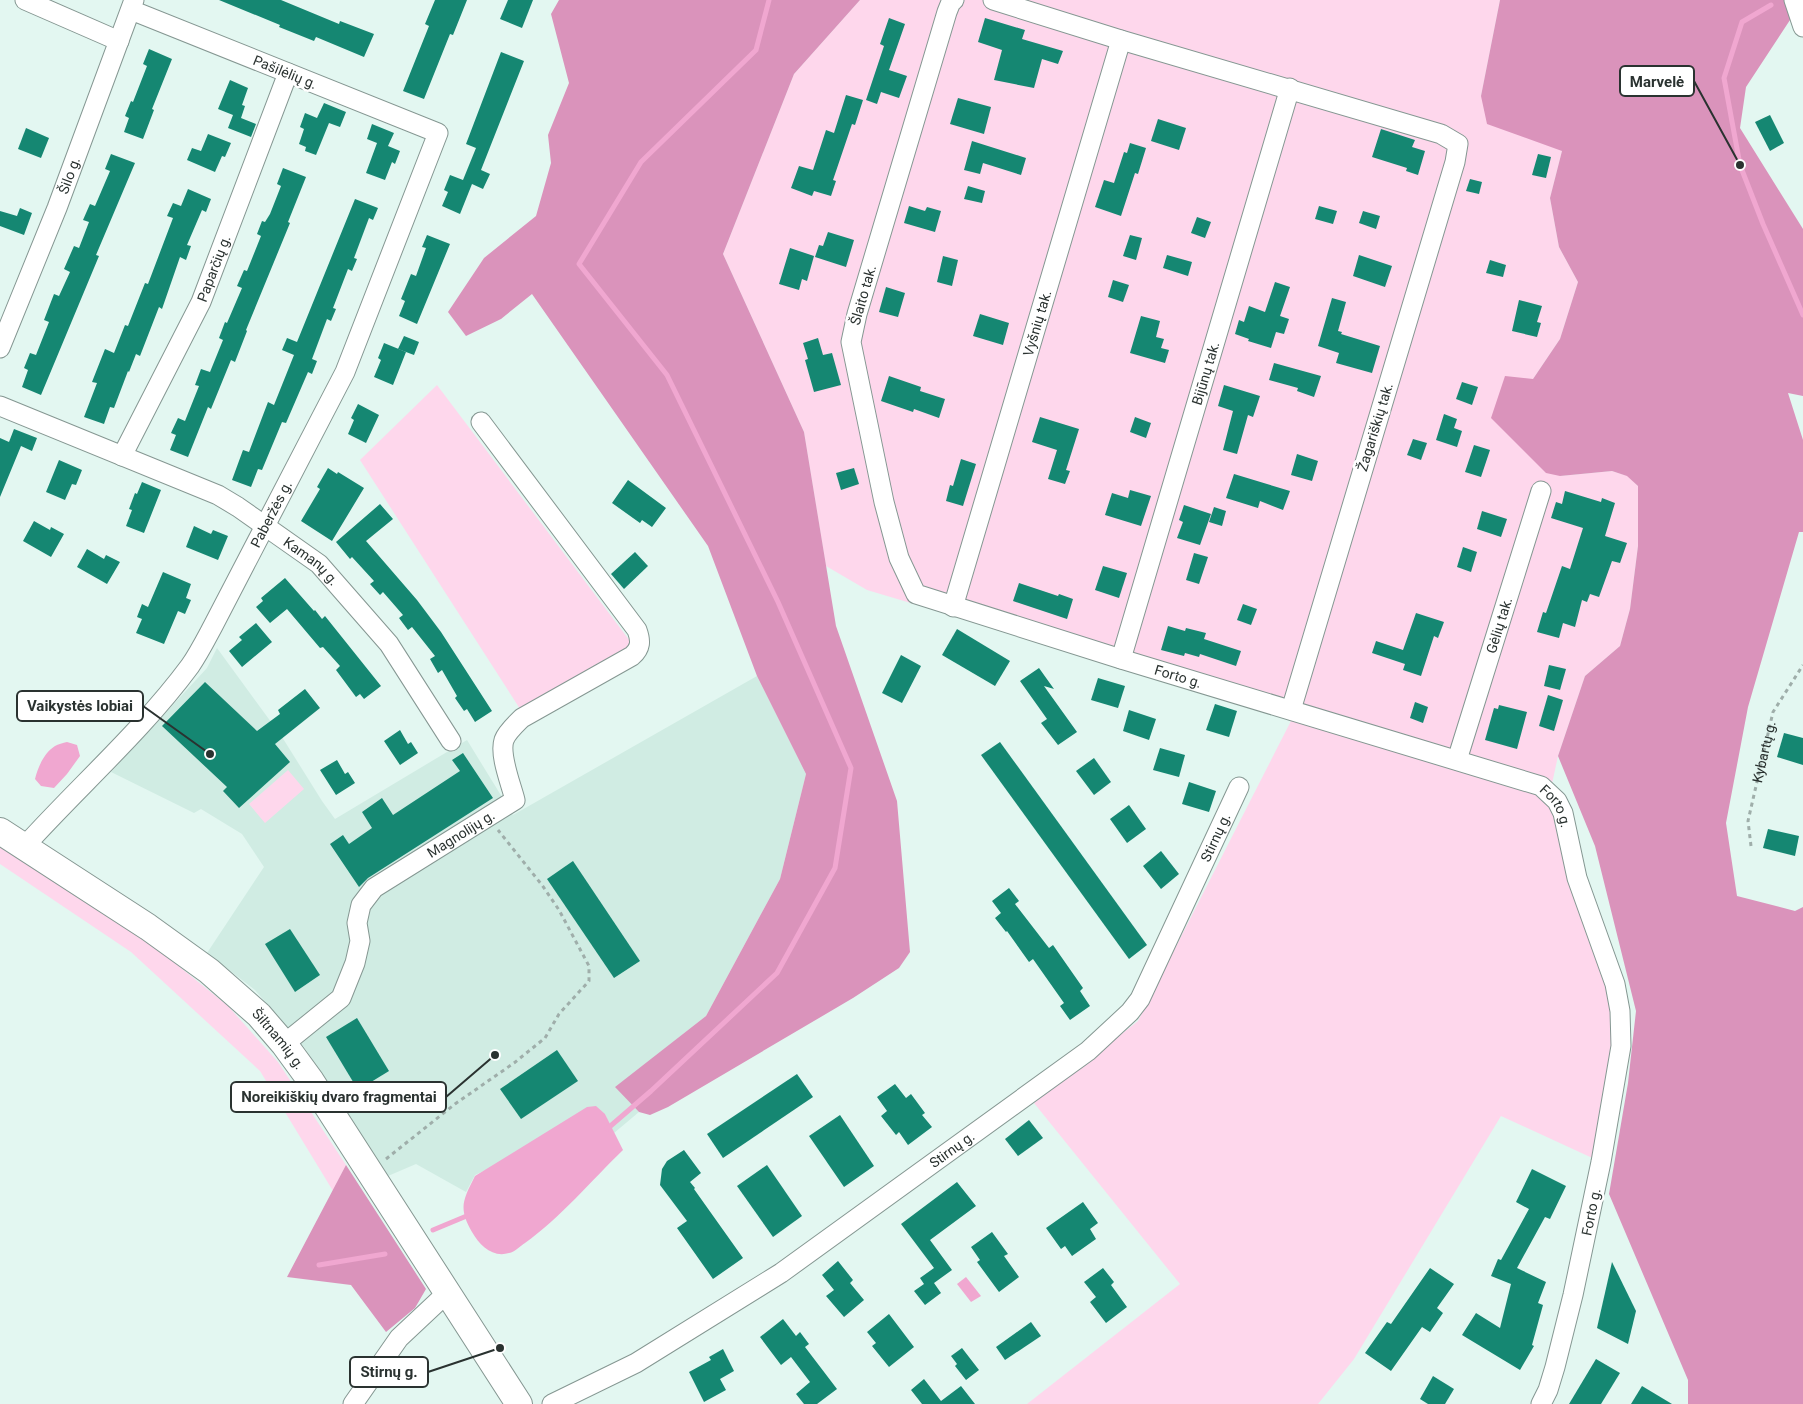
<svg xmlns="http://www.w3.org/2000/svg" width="1803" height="1404" viewBox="0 0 1803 1404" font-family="Roboto,sans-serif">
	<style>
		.built { fill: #d0ece3 }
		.green { fill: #fed7ec }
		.forest { fill: #da93bb }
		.water { fill: #f0a7d0 }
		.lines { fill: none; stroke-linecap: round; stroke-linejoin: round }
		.stream { stroke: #f0a7d0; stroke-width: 5 }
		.building { fill: #158772 }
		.street-casing { stroke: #859792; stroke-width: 21 }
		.secondary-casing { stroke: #859792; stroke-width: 28 }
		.path { stroke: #9faeaa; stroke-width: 3; stroke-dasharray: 4 4; stroke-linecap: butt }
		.street { stroke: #fff; stroke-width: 19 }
		.secondary { stroke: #fff; stroke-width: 26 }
		.labels { text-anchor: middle; stroke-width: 5; stroke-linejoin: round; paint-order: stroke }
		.street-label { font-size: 14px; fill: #2a3230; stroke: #fff }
		.leader { fill: none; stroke: #2a3230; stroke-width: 2 }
		.callout-dot { fill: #2a3230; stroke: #fff; stroke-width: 2 }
		.callout { fill: #fff; stroke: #2a3230; stroke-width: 2 }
		.callout-label { font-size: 15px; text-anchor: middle; font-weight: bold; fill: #2a3230 }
	</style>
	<rect width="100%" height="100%" fill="#e3f7f1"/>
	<!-- built -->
	<polygon class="built" points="217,648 282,737 322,801 335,819 467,740 513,815 757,676 806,774 780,879 706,1016 616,1087 639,1112 614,1133 605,1114 475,1175 466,1192 416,1164 388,1176 304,1047 255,990 207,953 264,867 242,834 201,809 194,813 111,772 207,668"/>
	<!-- green -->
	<g class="green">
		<polygon points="860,0 1500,0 1481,96 1562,151 1550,198 1559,247 1578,282 1560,339 1533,379 1560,476 1612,471 1628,476 1638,486 1638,546 1630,609 1620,646 1585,676 1558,756 1550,793 1620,1011 1601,1162 1501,1116 1354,1359 1318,1404 1027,1404 1180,1284 1034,1103 1138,1021 1293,717 867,590 826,566 804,432 723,254 794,74"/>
		<polygon points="437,385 633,645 522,712 360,460"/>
		<polygon points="288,770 304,789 265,823 249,804"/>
		<polygon points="0,845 160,951 228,1006 278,1062 346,1165 333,1191 260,1071 131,952 0,864"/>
	</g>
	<!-- forest -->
	<g class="forest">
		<polygon points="559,0 860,0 794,74 723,254 804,432 836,626 897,801 910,952 899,968 853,998 668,1107 650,1115 639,1112 615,1087 706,1016 780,879 806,774 757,676 708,546 532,294 501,319 466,336 448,312 484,258 536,216 551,163 548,135 569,83 551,14"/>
		<polygon points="1500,0 1787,0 1790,20 1746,87 1740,128 1803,229 1803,396 1788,393 1803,440 1803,532 1799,532 1748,707 1726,823 1737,896 1795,911 1803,907 1803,1404 1688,1404 1688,1380 1609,1194 1628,1083 1636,1011 1595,846 1558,756 1585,676 1620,646 1630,609 1638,546 1638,486 1627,476 1612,471 1560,476 1546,473 1491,418 1505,376 1533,379 1560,339 1578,282 1559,247 1550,198 1562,151 1487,124 1481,96"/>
		<polygon points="346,1165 426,1289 415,1308 386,1332 351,1285 287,1277"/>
	</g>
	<!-- water -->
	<g class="water">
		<path d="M67,742L77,745L80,756L67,774L54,788L41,786L35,779C38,767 44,753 55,746C58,744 63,743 67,742Z"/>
		<path d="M596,1106L605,1114L623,1150C592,1180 560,1218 525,1243C520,1246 515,1252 509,1253C493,1258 480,1246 472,1232C458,1208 463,1200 475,1176L587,1107Z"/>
		<polygon points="966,1277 981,1296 971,1302 957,1284"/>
	</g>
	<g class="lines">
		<!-- stream -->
		<g class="stream">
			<polyline points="1771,5 1742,22 1724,78 1740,165 1763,224 1803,315"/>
			<polyline points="607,1129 651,1091 777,973 835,868 851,768 778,602 667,375 579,264 641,162 756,50 769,0"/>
			<polyline points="433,1230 469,1215"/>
			<polyline points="319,1265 385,1254"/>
		</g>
	</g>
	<!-- building -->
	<g class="building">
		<polygon points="219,0 281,0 339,24 340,21 374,34 364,57 316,37 314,41 279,27 280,25"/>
		<polygon points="435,0 467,0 453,35 450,34 424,99 403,91 429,26 425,24"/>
		<polygon points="508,0 533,0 522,28 500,19"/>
		<polygon points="889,18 905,24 889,70 907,76 899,98 881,92 877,104 866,100 884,46 880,44"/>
		<polygon points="985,18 1025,30 1022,39 1063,51 1058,64 1042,59 1034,88 994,80 1002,50 978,42"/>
		<polygon points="149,49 172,59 152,109 154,110 143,139 124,132 129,118 125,116 131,101 133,102 147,66 143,64"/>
		<polygon points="501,52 524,61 481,170 490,174 483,189 472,184 460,214 442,206 448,192 444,190 450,175 463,180 476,148 466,144"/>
		<polygon points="230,80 248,88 242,105 245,106 241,118 256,124 251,137 228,128 233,115 218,109"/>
		<polygon points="846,95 863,100 855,125 852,124 833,180 836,181 831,196 814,191 812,196 791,188 799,166 813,170 826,130 834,133"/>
		<polygon points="958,98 991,107 984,134 950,124"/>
		<polygon points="324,103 346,112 340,127 329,123 316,155 305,151 306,147 299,144 304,129 300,127 305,113 317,118"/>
		<polygon points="1770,115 1784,143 1770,151 1755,122"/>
		<polygon points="1158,119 1186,128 1179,150 1151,141"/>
		<polygon points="372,124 394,133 388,146 400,151 395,164 392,162 385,180 366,173 377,143 367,139"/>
		<polygon points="26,128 49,138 41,158 18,149"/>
		<polygon points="1381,129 1415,140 1412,147 1425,151 1418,175 1406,171 1407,168 1372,157"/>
		<polygon points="208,134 231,143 225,157 222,156 215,172 187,160 192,148 201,151"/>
		<polygon points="972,141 1026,158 1021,175 983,163 980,174 964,170"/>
		<polygon points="1130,143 1146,148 1138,174 1135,173 1121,216 1095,207 1104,180 1114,183 1124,152 1127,153"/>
		<polygon points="111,154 135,163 96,255 99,256 41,395 22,387 28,370 24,368 30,353 36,355 49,322 44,320 54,294 59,296 70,272 64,269 74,246 79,248 89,222 83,220 90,204 95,206 110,171 105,169"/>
		<polygon points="1538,154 1551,157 1546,178 1532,175"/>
		<polygon points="283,168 306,177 288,222 290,223 246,330 247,331 235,362 231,360 211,409 208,407 188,457 170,450 176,435 171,433 178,418 185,421 199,386 195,385 201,369 210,372 223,340 219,338 225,322 227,323 242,288 237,286 244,270 247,271 261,236 257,234 262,221 265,222 270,214 281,186 277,184"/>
		<polygon points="1470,179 1482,182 1479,194 1466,191"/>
		<polygon points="968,186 985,191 982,203 964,199"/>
		<polygon points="188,189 211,199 206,212 202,210 187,245 191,246 186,260 180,257 162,309 159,307 140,356 136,354 129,372 128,371 114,408 110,407 104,424 84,417 97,383 92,382 105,349 114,353 125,325 128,326 145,283 148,284 173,218 167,216 173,203 181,206"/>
		<polygon points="355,199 378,208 373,220 369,218 354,258 357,259 352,271 348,269 333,308 336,309 331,321 327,319 312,359 317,361 312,374 308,372 286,423 282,422 262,470 258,469 251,487 232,480 243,450 249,452 268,402 274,405 294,355 282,350 287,338 297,342"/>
		<polygon points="909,206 925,211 927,207 941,211 935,232 904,223"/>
		<polygon points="1319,206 1337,211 1333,224 1315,219"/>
		<polygon points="20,208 32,213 24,235 0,226 0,211 17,216"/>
		<polygon points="1363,211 1380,216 1376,229 1359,223"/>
		<polygon points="1197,217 1211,222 1205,238 1191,233"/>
		<polygon points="828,232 854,240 846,267 815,257 819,245 823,246"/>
		<polygon points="427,235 450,244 417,324 399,316 405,301 401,299 411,274 416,276 426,248 422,247"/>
		<polygon points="1130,235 1142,238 1136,260 1123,256"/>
		<polygon points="790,248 814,256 807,281 802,279 799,290 779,284"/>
		<polygon points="1167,255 1192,262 1188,276 1163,268"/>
		<polygon points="1359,255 1392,266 1385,287 1353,276"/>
		<polygon points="943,256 958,260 952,286 937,282"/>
		<polygon points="1490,260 1506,265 1503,277 1486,273"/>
		<polygon points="1113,280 1129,285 1123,302 1108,297"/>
		<polygon points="1275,282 1290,287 1280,316 1289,319 1284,334 1276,332 1271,348 1248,341 1249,339 1235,334 1239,320 1244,322 1249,306 1265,312"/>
		<polygon points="886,287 905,293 898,317 879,312"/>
		<polygon points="1332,298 1346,302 1338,331 1342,332 1341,334 1380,346 1372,373 1336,363 1339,353 1318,346"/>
		<polygon points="1519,300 1542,306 1537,322 1541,323 1537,337 1512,331"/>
		<polygon points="980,314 1009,323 1003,345 973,336"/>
		<polygon points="1141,316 1160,321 1156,337 1164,339 1161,348 1169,350 1165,363 1130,353"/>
		<polygon points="404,336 419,342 414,355 398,349"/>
		<polygon points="818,338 823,355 832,353 841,385 814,392 805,360 808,359 803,343"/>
		<polygon points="384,343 406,352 393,385 374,377 381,360 378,358"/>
		<polygon points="1274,363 1321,376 1314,397 1297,391 1298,388 1269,380"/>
		<polygon points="889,376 921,387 920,391 945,399 939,418 914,409 913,412 881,401"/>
		<polygon points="1462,382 1478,387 1472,405 1456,399"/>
		<polygon points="1224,385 1260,396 1253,417 1248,415 1237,454 1223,450 1233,411 1218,406"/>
		<polygon points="358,404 379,415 366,443 348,434 354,420 351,418"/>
		<polygon points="1444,414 1457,419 1454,428 1462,431 1457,447 1436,440"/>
		<polygon points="1040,417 1079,429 1066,470 1070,471 1065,484 1048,479 1057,450 1032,442"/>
		<polygon points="1135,417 1151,423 1146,438 1130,432"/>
		<polygon points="14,429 37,438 32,451 21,446 0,497 0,438 9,442"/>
		<polygon points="1413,439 1427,443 1421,460 1407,455"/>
		<polygon points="1474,445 1490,450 1481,477 1465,472"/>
		<polygon points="1297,454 1318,461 1312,481 1291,475"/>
		<polygon points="961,459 976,464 963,506 946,501 950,485 953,486"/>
		<polygon points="59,460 82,470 76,485 72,484 65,500 46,492"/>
		<polygon points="328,468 337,474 338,472 364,488 332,541 301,521 320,489 317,487"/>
		<polygon points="854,468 859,484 841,490 836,473"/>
		<polygon points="1234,474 1290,491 1283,510 1260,501 1258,508 1226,498"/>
		<polygon points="628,480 666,508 652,527 642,520 640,523 612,503"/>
		<polygon points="142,482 161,490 144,533 126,526 132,510 129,509 135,493 137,494"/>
		<polygon points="1130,490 1151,496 1141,526 1105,515 1112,493 1128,498"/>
		<polygon points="1565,491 1601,502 1602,498 1615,503 1605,536 1627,543 1620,563 1612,561 1599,597 1590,594 1587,602 1582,600 1575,627 1563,623 1559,638 1537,632 1543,612 1546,613 1562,566 1570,569 1583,528 1551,518 1556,502 1562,504"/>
		<polygon points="380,504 393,519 366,541 417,600 441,632 492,711 475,722 467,709 464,711 455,698 457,696 442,670 438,673 430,659 435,656 412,627 408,630 399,618 403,615 383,592 380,595 370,584 374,581 352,557 350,559 336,542"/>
		<polygon points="1184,505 1211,514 1200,545 1177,538 1183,522 1179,520"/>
		<polygon points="1214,507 1226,511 1222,526 1209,522"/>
		<polygon points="1482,511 1507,519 1501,537 1477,529"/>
		<polygon points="34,521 50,530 51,527 64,534 51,557 23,541"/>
		<polygon points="194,526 211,534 213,530 228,536 218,560 186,547"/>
		<polygon points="1463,547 1477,552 1471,572 1457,567"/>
		<polygon points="87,549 104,559 106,555 120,562 107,584 77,567"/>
		<polygon points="635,552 648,566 624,589 611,574"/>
		<polygon points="1194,553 1208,557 1199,584 1186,580"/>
		<polygon points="1103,566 1127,573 1119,598 1095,590"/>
		<polygon points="163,572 191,584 186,598 191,600 185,614 178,611 164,644 136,633 142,619 137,617 142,604 148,607"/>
		<polygon points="285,578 314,611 315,610 322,619 325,616 381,686 364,699 360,694 356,697 336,670 340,666 323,647 320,648 287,609 270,623 256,607 263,601 261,598"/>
		<polygon points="1019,583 1058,596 1059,594 1073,599 1067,619 1013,601"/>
		<polygon points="1243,604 1257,609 1251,625 1237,620"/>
		<polygon points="1416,613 1444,622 1438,638 1434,636 1421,676 1403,670 1405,664 1372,653 1376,641 1403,650"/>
		<polygon points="256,623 272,642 242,667 229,651 242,640 239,637"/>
		<polygon points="1168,626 1185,631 1186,628 1206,633 1204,639 1241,651 1236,666 1200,654 1199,657 1185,653 1184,656 1161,650"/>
		<polygon points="957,629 1010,661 995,686 942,655"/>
		<polygon points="901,655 921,666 902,703 882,693"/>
		<polygon points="1549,665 1566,669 1560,690 1544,686"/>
		<polygon points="1039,668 1054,689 1044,686 1077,732 1058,745 1041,723 1047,719 1020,681"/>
		<polygon points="1098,678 1125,686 1118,708 1091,700"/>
		<polygon points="205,682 257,731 280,714 278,710 305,689 320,708 275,744 290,762 239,808 223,791 227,787 162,726"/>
		<polygon points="1548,695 1563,700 1554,731 1539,726"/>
		<polygon points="1415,702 1428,707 1423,723 1410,718"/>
		<polygon points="1215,704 1237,711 1229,737 1206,730"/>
		<polygon points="1499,705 1527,712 1517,749 1485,740 1494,708 1498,709"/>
		<polygon points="1129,710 1156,719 1149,740 1123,731"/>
		<polygon points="400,730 408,744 411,742 418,753 400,765 384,741"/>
		<polygon points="1784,733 1803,738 1803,765 1777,757"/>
		<polygon points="1000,742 1147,945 1129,959 981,755"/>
		<polygon points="1160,748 1185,755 1179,777 1153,770"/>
		<polygon points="463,753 493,798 368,878 359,887 330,844 343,835 349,844 372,828 362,812 382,798 393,815 460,771 452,760"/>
		<polygon points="1094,758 1111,782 1094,795 1076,771"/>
		<polygon points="337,760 345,774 348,772 355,783 336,795 320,770"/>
		<polygon points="1189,782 1216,791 1209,812 1182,804"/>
		<polygon points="1129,805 1146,829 1127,843 1110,819"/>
		<polygon points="1768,829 1799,836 1795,856 1763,848"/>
		<polygon points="1161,851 1179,874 1161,889 1143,866"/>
		<polygon points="573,861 640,961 614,978 547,879"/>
		<polygon points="1009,888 1019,901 1015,904 1049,948 1053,945 1083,988 1080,991 1090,1006 1070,1020 1060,1006 1064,1003 1033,959 1029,962 1007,931 1006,932 995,918 1001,913 992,901"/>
		<polygon points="290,929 320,975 295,992 265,944"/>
		<polygon points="357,1018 389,1071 358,1090 326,1037"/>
		<polygon points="557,1050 578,1081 521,1119 500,1089"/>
		<polygon points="797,1074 813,1097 723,1158 707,1134"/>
		<polygon points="895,1084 906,1098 911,1094 925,1113 922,1115 932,1127 908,1145 899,1132 896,1135 881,1116 887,1111 877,1097"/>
		<polygon points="840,1115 874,1166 844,1187 809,1136"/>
		<polygon points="1029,1120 1043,1138 1018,1156 1005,1139"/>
		<polygon points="684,1150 701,1173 690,1182 695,1188 694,1189 743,1258 713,1279 677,1228 687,1221 660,1185 662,1169 667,1161"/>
		<polygon points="767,1165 802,1216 773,1237 737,1186"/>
		<polygon points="1532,1169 1566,1186 1550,1219 1545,1217 1517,1268 1546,1282 1538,1303 1543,1305 1532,1345 1534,1346 1520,1370 1462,1335 1476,1313 1500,1328 1511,1284 1491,1276 1498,1259 1501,1260 1529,1209 1516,1202"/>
		<polygon points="957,1182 976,1206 930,1240 952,1270 934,1283 941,1293 925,1305 914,1291 924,1284 920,1278 934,1268 901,1224"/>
		<polygon points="1083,1202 1098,1223 1090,1229 1096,1239 1072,1256 1065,1246 1061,1249 1046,1228"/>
		<polygon points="992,1232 1008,1254 1004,1256 1019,1277 999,1292 977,1262 980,1260 971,1247"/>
		<polygon points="838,1261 853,1280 850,1283 864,1300 844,1317 826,1296 834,1290 822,1275"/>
		<polygon points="1612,1262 1636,1311 1628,1344 1597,1328"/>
		<polygon points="1103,1268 1114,1282 1111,1285 1127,1307 1106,1323 1090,1302 1096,1297 1084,1282"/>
		<polygon points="1430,1268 1454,1284 1437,1308 1443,1313 1430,1332 1422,1327 1391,1371 1365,1353 1387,1322 1391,1324"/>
		<polygon points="889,1314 914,1347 889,1367 872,1346 876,1343 867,1332"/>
		<polygon points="783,1319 796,1336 800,1332 809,1344 805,1347 837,1389 817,1404 804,1404 796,1394 810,1382 791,1357 781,1365 760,1337"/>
		<polygon points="1031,1322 1041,1336 1005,1360 996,1347"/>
		<polygon points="962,1348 979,1370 966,1380 955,1366 957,1364 951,1356"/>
		<polygon points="723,1349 734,1371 720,1379 726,1390 704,1402 689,1372 711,1360 709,1357"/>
		<polygon points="1596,1359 1620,1373 1601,1404 1569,1404"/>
		<polygon points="1433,1376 1454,1389 1445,1404 1428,1404 1420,1399"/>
		<polygon points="924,1379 941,1401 961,1386 975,1404 922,1404 911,1390"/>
		<polygon points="1642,1386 1672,1404 1631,1404"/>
	</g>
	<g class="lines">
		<defs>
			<g id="street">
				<polyline points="25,0 119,41"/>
				<path id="s2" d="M954,0L951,2L947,12L857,314L851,342L884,502L899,558L916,594L1121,659L1541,786L1557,801L1563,813L1577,878L1615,984L1620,1011L1621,1046L1601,1162L1573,1295L1555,1367L1548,1390L1541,1404"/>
				<polyline points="993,0 1121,40 1441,134 1458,144 1455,162 1291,710"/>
				<polyline points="1794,0 1803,27"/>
				<path id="s3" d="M0,348L57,208L134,0"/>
				<path id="s4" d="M0,406L218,495L238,507L319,564L389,644L451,741"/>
				<path id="s5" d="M122,456L201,302L288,73"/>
				<path id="s6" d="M953,607L1121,40"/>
				<path id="s7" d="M1121,659L1290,88"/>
				<path id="s8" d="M1457,760L1541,491"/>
				<path id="s9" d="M24,847C78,787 142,731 190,666C199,653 206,639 213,626L345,372L438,133L131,10"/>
				<path id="s10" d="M284,1044L341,998L355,963L360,941L357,923L361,905L374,888L515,800C511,784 499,755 504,740C507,732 516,724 522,718L632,656C641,648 641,641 637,630L481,422"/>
				<polyline points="353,1404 399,1338 447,1293"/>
				<path id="s11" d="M552,1404L636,1363L781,1273L1088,1051L1130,1012L1140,999L1239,787"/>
			</g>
			<g id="secondary">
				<path id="s12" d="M0,831L148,927L209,971L259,1015L284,1044L311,1081L519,1404"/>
			</g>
		</defs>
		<!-- street casing -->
		<use href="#street" class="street-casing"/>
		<!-- secondary casing -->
		<use href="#secondary" class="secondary-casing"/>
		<!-- path -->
		<g class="path">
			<path id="s1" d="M1751,846L1748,821L1773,712L1803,665"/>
			<polyline points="386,1159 455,1104 514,1063 545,1038 559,1014 589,981 589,966 559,910 542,885 498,830"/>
		</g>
		<!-- street -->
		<use href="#street" class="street"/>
		<!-- secondary -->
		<use href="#secondary" class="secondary"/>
	</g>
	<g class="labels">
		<!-- street labels -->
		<g class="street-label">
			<text transform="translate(285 72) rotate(22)" y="5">Pašilėlių g.</text>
			<text dy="5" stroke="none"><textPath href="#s3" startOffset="186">Šilo g.</textPath></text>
			<text dy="5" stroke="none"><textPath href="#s5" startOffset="209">Paparčių g.</textPath></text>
			<text transform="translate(863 295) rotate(-74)" y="5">Šlaito tak.</text>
			<text dy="5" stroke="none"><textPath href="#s6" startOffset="296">Vyšnių tak.</textPath></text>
			<text dy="5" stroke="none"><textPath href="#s7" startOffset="298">Bijūnų tak.</textPath></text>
			<text transform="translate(1375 427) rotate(-73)" y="5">Žagariškių tak.</text>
			<text dy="5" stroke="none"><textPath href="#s9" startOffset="418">Paberžės g.</textPath></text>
			<text dy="5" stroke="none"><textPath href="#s4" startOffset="350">Kamanų g.</textPath></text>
			<text dy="5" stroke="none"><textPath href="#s8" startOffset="141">Gėlių tak.</textPath></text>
			<text dy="5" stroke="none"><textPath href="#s2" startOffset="894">Forto g.</textPath></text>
			<text dy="5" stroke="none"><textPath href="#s1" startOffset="96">Kybartų g.</textPath></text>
			<text dy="5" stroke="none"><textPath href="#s2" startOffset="1299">Forto g.</textPath></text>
			<text dy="5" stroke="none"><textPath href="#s10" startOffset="294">Magnolijų g.</textPath></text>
			<text dy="5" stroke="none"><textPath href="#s11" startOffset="895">Stirnų g.</textPath></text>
			<text dy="5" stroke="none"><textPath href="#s12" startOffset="349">Šiltnamių g.</textPath></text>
			<text dy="5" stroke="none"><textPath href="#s11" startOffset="475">Stirnų g.</textPath></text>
			<text transform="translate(1591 1212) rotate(-78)" y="5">Forto g.</text>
		</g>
	</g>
	<!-- callouts -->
	<path class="leader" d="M1740 165L1694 81M210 754L143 706M495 1055L446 1097M500 1348L428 1372"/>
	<g class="callout-dot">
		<circle cx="1740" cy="165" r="5"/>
		<circle cx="210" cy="754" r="5"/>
		<circle cx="495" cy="1055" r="5"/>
		<circle cx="500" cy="1348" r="5"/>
	</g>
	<g class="callout">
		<rect x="1620" y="66" width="74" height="30" rx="5"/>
		<rect x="17" y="691" width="126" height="30" rx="5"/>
		<rect x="231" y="1082" width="215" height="30" rx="5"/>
		<rect x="350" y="1357" width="78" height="30" rx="5"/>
	</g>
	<g class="callout-label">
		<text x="1657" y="87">Marvelė</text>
		<text x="80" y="711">Vaikystės lobiai</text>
		<text x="339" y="1102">Noreikiškių dvaro fragmentai</text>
		<text x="389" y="1377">Stirnų g.</text>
	</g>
</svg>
